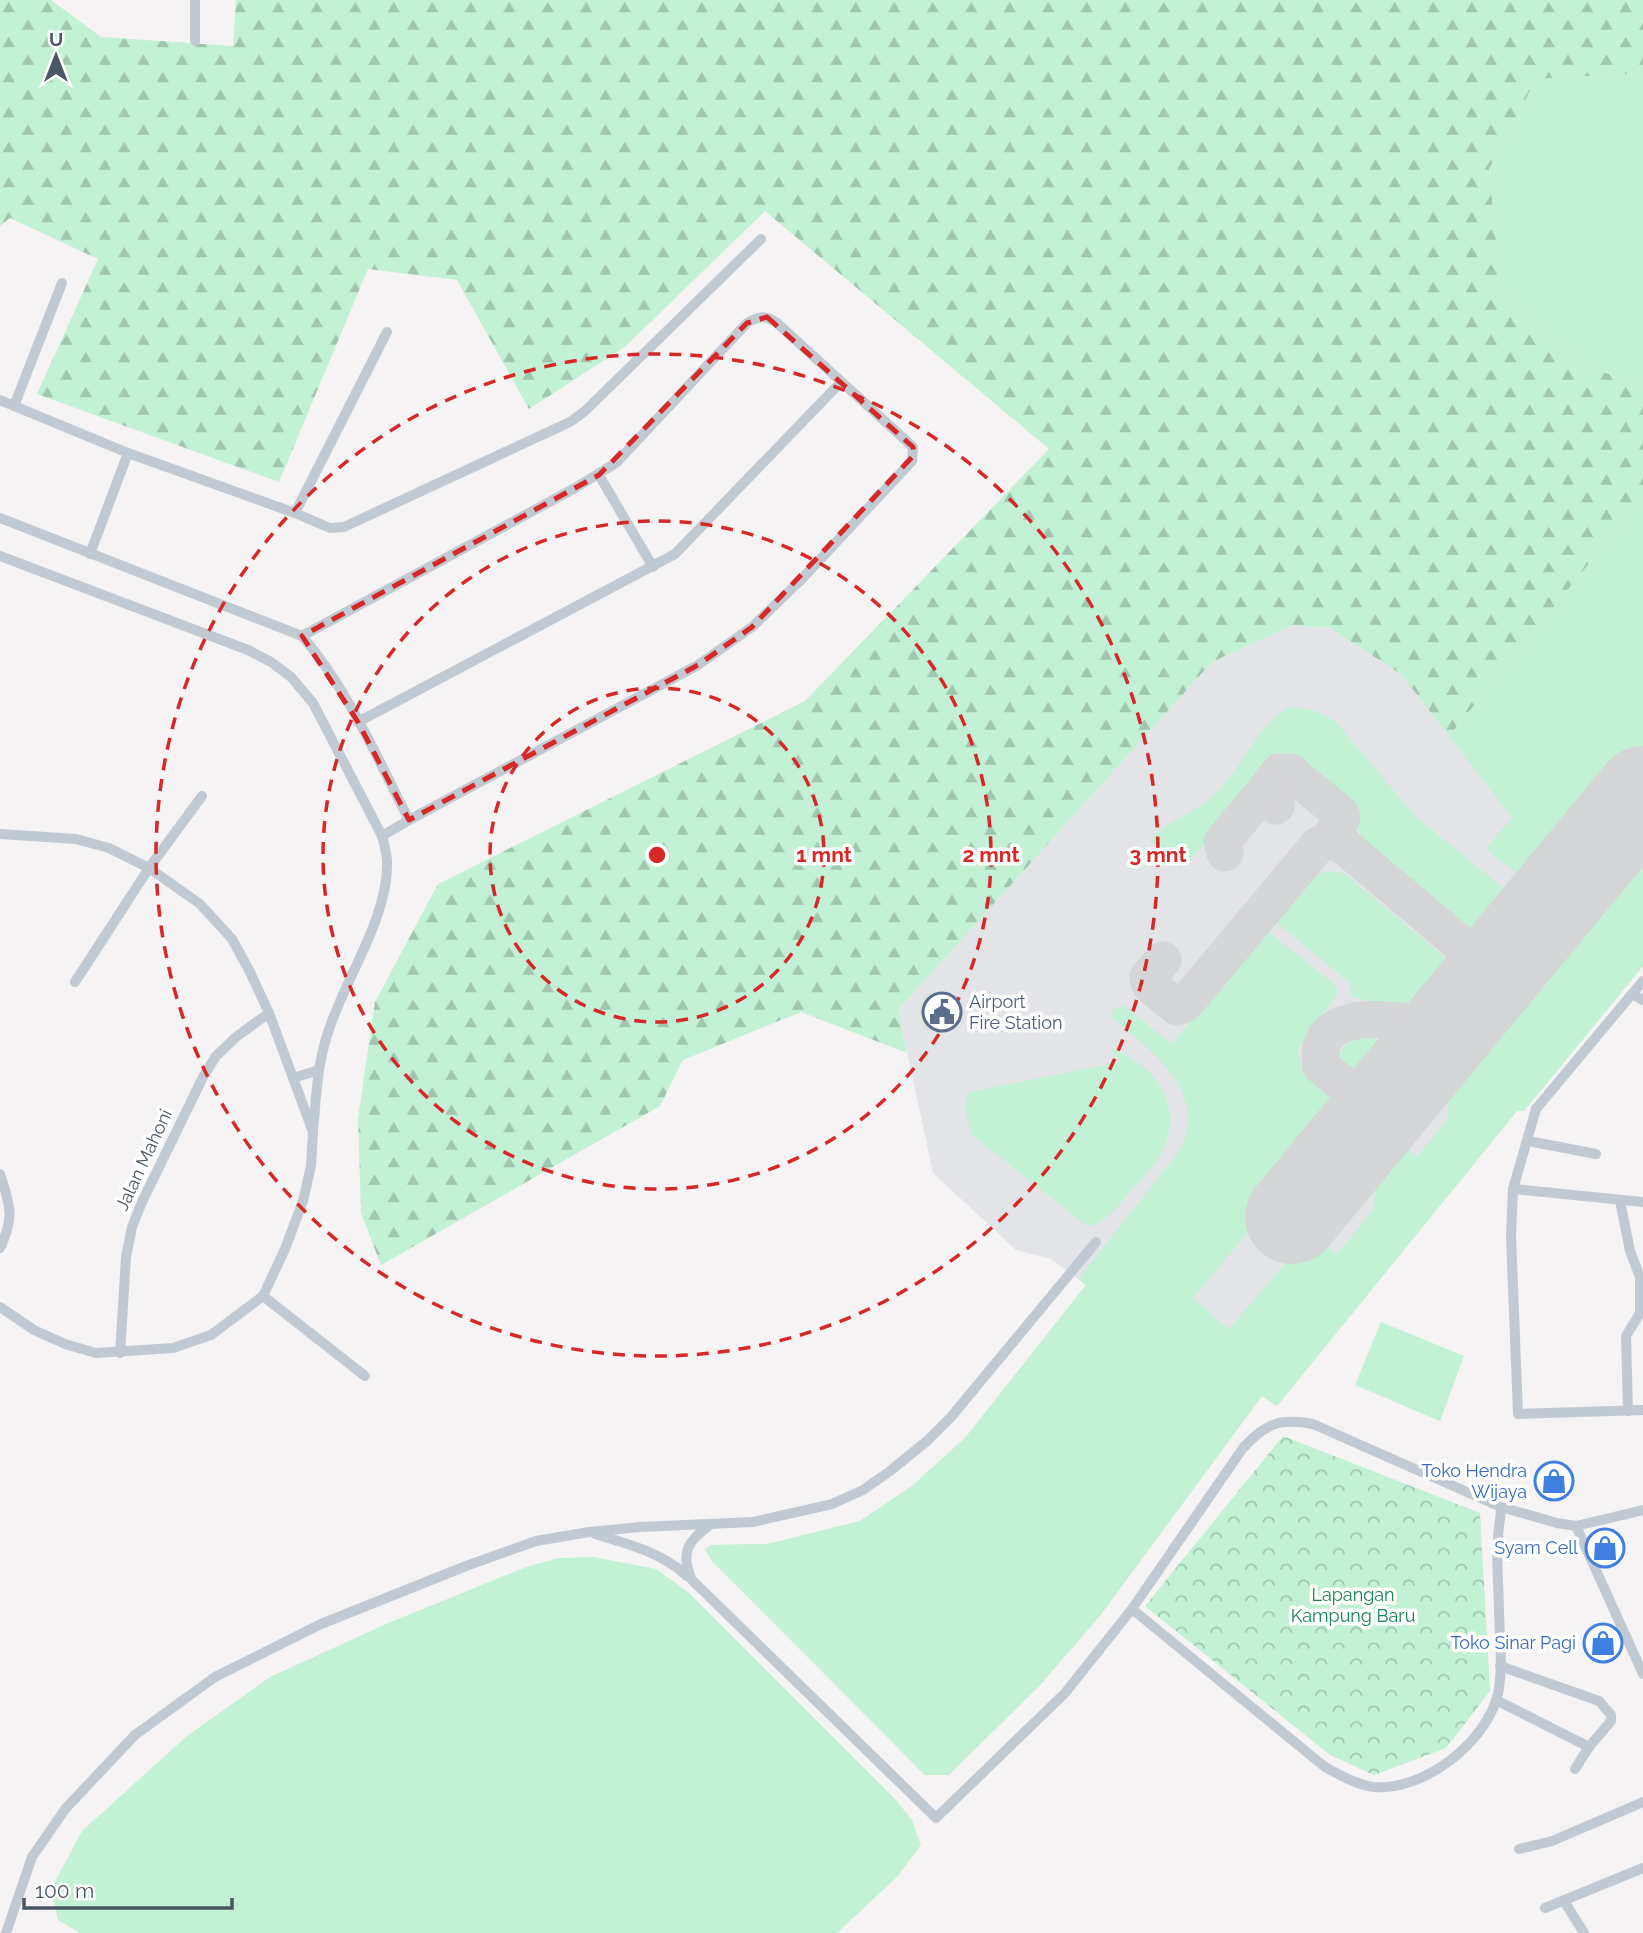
<svg xmlns="http://www.w3.org/2000/svg" width="1643" height="1933" viewBox="0 0 1643 1933" font-family="Raleway,sans-serif">
	<style>
		.airport { fill: #e2e4e7 }
		.grass { fill: #c3f1d5 }
		.forest { fill: url(#forest-firs) }
		.park { fill: url(#park-crowns) }
		.lines { fill: none; stroke-linecap: round; stroke-linejoin: round }
		.taxiway { stroke: #d5d6d8; stroke-width: 37 }
		.runway { stroke: #d5d6d8; stroke-width: 94 }
		.street { stroke: #c1cad2; stroke-width: 10 }
		.marked { fill: none; stroke: #d62828; stroke-width: 5; stroke-dasharray: 14 9; stroke-linejoin: round }
		.ring { fill: none; stroke: #d62828; stroke-width: 3.5; stroke-dasharray: 12 9 }
		.labels { text-anchor: middle; stroke-width: 7; stroke-linejoin: round; paint-order: stroke }
		.service-label { font-size: 18px; fill: #4e5e75; stroke: #fff; text-anchor: start }
		.street-label { font-size: 18px; fill: #4a5661; stroke: #fff }
		.shop-label { font-size: 18px; fill: #366cbe; stroke: #fff; text-anchor: end }
		.park-label { font-size: 18px; fill: #17864f; stroke: #fff }
		.centre { fill: #d62828; stroke: #fff; stroke-width: 3.5 }
		.ring-label { font-size: 21px; text-anchor: middle; font-weight: bold; fill: #d62828; stroke: #fff; stroke-width: 7; stroke-linejoin: round; paint-order: stroke }
	</style>
	<defs>
		<pattern id="forest-firs" width="22" height="20" patternUnits="userSpaceOnUse" patternTransform="scale(1.75)"><rect width="22" height="20" fill="#c3f1d5"/><path d="M5 1l3.5 6h-7zM16 11l3.5 6h-7z" fill="#a0c6b0"/></pattern>
		<pattern id="park-crowns" width="20" height="18" patternUnits="userSpaceOnUse" patternTransform="scale(1.75)"><rect width="20" height="18" fill="#c3f1d5"/><path d="M2 6a3 3 0 1 1 6 0M12 15a3 3 0 1 1 6 0" fill="none" stroke="#a0c6b0"/></pattern>
	</defs>
	<rect width="100%" height="100%" fill="#f5f3f3"/>
	<!-- airport -->
	<polygon class="airport" points="1293,625 1330,628 1401,674 1512,817 1643,659 1643,966 1524,1111 1517,1111 1277,1406 1262,1396 1099,1617 1040,1685 949,1775 925,1775 713,1562 705,1550 711,1545 768,1544 860,1521 912,1486 965,1438 1086,1285 1051,1259 1016,1250 933,1173 898,1010 1212,662"/>
	<!-- grass -->
	<g class="grass">
		<polygon points="1643,73 1643,388 1581,363 1501,292 1489,169 1536,79"/>
		<polygon points="1643,497 1643,754 1542,876 1531,880 1523,878 1485,849 1512,818 1449,736"/>
		<path d="M1288,708C1307,707 1321,711 1336,722L1414,815L1512,895L1513,912C1496,933 1490,944 1461,934L1367,855C1359,843 1357,834 1359,819L1280,755L1184,867L1150,841C1168,819 1191,815 1211,798C1241,772 1253,729 1288,708Z"/>
		<path d="M1643,830V966L1524,1111H1517L1277,1406L1262,1396L1099,1617L1040,1685L949,1775H925L713,1562L705,1550L711,1545L768,1544L860,1521L912,1486L965,1438L1086,1285L1079,1278L1180,1150C1210,1092 1151,1051 1112,1017L1113,1010L1123,1005L1172,1044L1266,930L1334,984L1339,992L1297,1051C1301,1078 1329,1094 1349,1111L1193,1298L1229,1329L1311,1233L1337,1254L1374,1209L1377,1150L1391,1135L1417,1157L1447,1120L1453,1061Z"/>
		<path d="M1332,871L1345,874L1442,955C1456,980 1451,988 1434,1009L1395,1007L1353,997L1350,991L1351,984L1275,921L1314,874Z"/>
		<path d="M1359,1037C1400,1038 1382,1061 1366,1080C1335,1075 1328,1049 1359,1037Z"/>
		<path d="M1110,1048C1160,1066 1189,1112 1156,1162C1148,1173 1137,1184 1128,1194C1116,1208 1106,1224 1087,1226L972,1135L965,1109L966,1100L970,1092L1120,1062Z"/>
		<polygon points="1381,1322 1464,1356 1440,1421 1355,1385"/>
		<polygon points="593,1557 656,1569 688,1592 896,1800 912,1820 921,1845 897,1877 837,1933 80,1933 58,1920 51,1889 82,1831 187,1736 270,1677 386,1624 526,1567 559,1558"/>
	</g>
	<!-- forest -->
	<polygon class="forest" points="0,0 51,0 101,37 233,46 236,0 1643,0 1643,73 1536,79 1489,169 1501,292 1581,363 1643,388 1643,497 1449,736 1401,674 1330,628 1293,625 1212,662 898,1010 907,1053 801,1012 683,1060 660,1106 381,1265 361,1213 358,1118 375,1002 438,884 805,701 1049,449 765,211 626,346 529,409 457,280 368,269 279,482 37,394 98,259 10,218 0,226"/>
	<!-- park -->
	<polygon class="park" points="1283,1436 1480,1513 1490,1691 1446,1748 1374,1775 1330,1755 1145,1606"/>
	<g class="lines">
		<!-- taxiway -->
		<g class="taxiway">
			<polyline points="1276,806 1267,796 1266,789 1279,772 1290,772 1341,814 1342,818 1335,828 1343,845"/>
			<polyline points="1225,853 1222,842 1266,789"/>
			<polyline points="1163,960 1148,977 1150,985 1177,1007 1185,1004 1318,845 1330,841 1343,845 1476,957"/>
			<path d="M1474,997C1480,982 1482,971 1476,957L1488,958L1510,953"/>
			<path d="M1378,1113L1321,1066C1310,998 1413,1023 1449,1028"/>
		</g>
		<!-- runway -->
		<polyline class="runway" points="1292,1217 1643,793"/>
		<!-- street -->
		<g class="street">
			<polyline points="195,0 195,41"/>
			<polyline points="0,400 128,453 295,513 330,528 344,527 570,422 585,411 761,239"/>
			<polyline points="14,406 62,283"/>
			<polyline points="599,475 653,567"/>
			<polyline points="295,513 387,332"/>
			<path d="M0,518L302,636C348,689 377,758 409,820L382,836"/>
			<polyline points="90,554 128,453"/>
			<path d="M0,556L248,650L271,662L291,677L313,703L382,836C384,844 387,853 387,862C389,919 341,984 326,1039C317,1068 316,1100 313,1130"/>
			<path d="M302,636L575,488L616,463L747,323C759,316 765,315 777,323L913,447L912,461L799,582L752,627L698,665L409,820"/>
			<polyline points="358,722 675,554 841,382"/>
			<polyline points="0,834 76,839 109,848 149,868 200,904 232,939 250,972 269,1013 313,1132 311,1166 303,1201 285,1249 263,1296 211,1335 173,1348 96,1353 65,1344 34,1330 0,1307"/>
			<polyline points="75,982 149,868 202,796"/>
			<polyline points="1632,994 1643,981"/>
			<polyline points="1643,1000 1632,994 1536,1109 1513,1189 1643,1202"/>
			<polyline points="293,1078 319,1070"/>
			<polyline points="1528,1141 1596,1154"/>
			<path d="M0,1174C10,1205 15,1217 0,1248"/>
			<polyline points="1513,1189 1511,1236 1518,1414 1643,1410"/>
			<polyline points="1620,1201 1630,1251 1640,1277 1640,1313 1626,1336 1628,1411"/>
			<polyline points="263,1296 365,1376"/>
			<polyline points="120,1353 126,1257 132,1227 142,1202 203,1077 216,1056 236,1037 269,1013"/>
			<path d="M711,1524C689,1540 679,1552 692,1580L936,1818L1065,1693L1132,1609L1243,1448C1266,1423 1280,1418 1313,1424L1501,1507L1557,1523L1576,1526L1643,1510"/>
			<polyline points="1576,1526 1643,1674"/>
			<path d="M595,1534C628,1544 661,1552 687,1576"/>
			<path d="M1132,1609L1325,1767C1340,1775 1357,1785 1374,1787C1424,1791 1486,1743 1498,1694C1503,1668 1500,1640 1499,1614C1499,1589 1496,1563 1498,1539C1498,1528 1501,1518 1501,1507"/>
			<polyline points="1500,1666 1599,1701 1611,1715 1611,1721 1589,1747 1575,1769"/>
			<polyline points="1496,1700 1589,1747"/>
			<polyline points="1519,1849 1552,1841 1643,1802"/>
			<polyline points="1564,1901 1584,1933"/>
			<polyline points="1545,1908 1643,1868"/>
			<polyline points="6,1933 32,1857 66,1808 135,1735 215,1677 321,1624 466,1566 536,1541 589,1532 640,1527 753,1522 832,1504 863,1490 890,1471 927,1441 951,1417 1096,1242"/>
		</g>
	</g>
	<!-- marked area -->
	<path class="marked" d="M767,317L913,447L914,455L752,627L698,665L409,820L358,722L302,636L599,475L747,323Z"/>
	<!-- distance rings -->
	<g class="ring">
		<circle cx="657" cy="855" r="167"/>
		<circle cx="657" cy="855" r="334"/>
		<circle cx="657" cy="855" r="501"/>
	</g>
	<!-- icons -->
	<defs>
		<symbol id="civic-ring" viewBox="-11 -11 22 22"><circle r="9.5" fill="#fff" stroke="#5c6f8a" stroke-width="1.5"/><path d="M-.6-6.5H3V-4.5H.6V-3L4-1V1h2V6H-6V1h2V-1L-.6-3ZM-1.2 2.5V6h2.4V2.5Z" fill="#5c6f8a"/></symbol>
		<symbol id="shop-ring" viewBox="-11 -11 22 22"><circle r="9.5" fill="#fff" stroke="#3f7fe0" stroke-width="1.5"/><path d="M-5-2.5h2.3a2.7 3.5 0 0 1 5.4 0H5L5.5 6h-11ZM-1.5-2.5h3a1.5 2.3 0 0 0-3 0Z" fill="#3f7fe0"/></symbol>
	</defs>
	<g fill-rule="evenodd">
		<use href="#civic-ring" x="920" y="990" width="44" height="44"/>
		<use href="#shop-ring" x="1532" y="1459" width="44" height="44"/>
		<use href="#shop-ring" x="1583" y="1526" width="44" height="44"/>
		<use href="#shop-ring" x="1581" y="1621" width="44" height="44"/>
	</g>
	<g class="labels">
		<!-- service labels -->
		<g class="service-label">
			<text x="969" y="1008">Airport<tspan x="969" dy="21">Fire Station</tspan></text>
		</g>
		<!-- street labels -->
		<g class="street-label">
			<text transform="translate(144 1160) rotate(-65)" y="6">Jalan Mahoni</text>
		</g>
		<!-- shop labels -->
		<g class="shop-label">
			<text x="1527" y="1477">Toko Hendra<tspan x="1527" dy="21">Wijaya</tspan></text>
			<text x="1578" y="1554">Syam Cell</text>
			<text x="1576" y="1649">Toko Sinar Pagi</text>
		</g>
		<!-- park labels -->
		<g class="park-label">
			<text x="1353" y="1601">Lapangan<tspan x="1353" dy="21">Kampung Baru</tspan></text>
		</g>
	</g>
	<circle cx="657" cy="855" r="10" class="centre"/>
	<g class="ring-label">
		<text x="824" y="862">1 mnt</text>
		<text x="991" y="862">2 mnt</text>
		<text x="1158" y="862">3 mnt</text>
	</g>
	<!-- north arrow -->
	<g transform="translate(56 56)" stroke="#ffffff" stroke-width="5" paint-order="stroke">
	<path d="M0-5L12 26L0 18L-12 26Z" fill="#4a5661"/>
	<text y="-10" font-size="19" font-weight="bold" text-anchor="middle" fill="#4a5661">U</text>
	</g>
	<!-- scale -->
	<path d="M24 1898v10h208v-10" fill="none" stroke="#4a5661" stroke-width="3.5"/>
	<text x="35" y="1898" font-size="21" fill="#4a5661" stroke="#ffffff" stroke-width="5" paint-order="stroke">100 m</text>
</svg>
